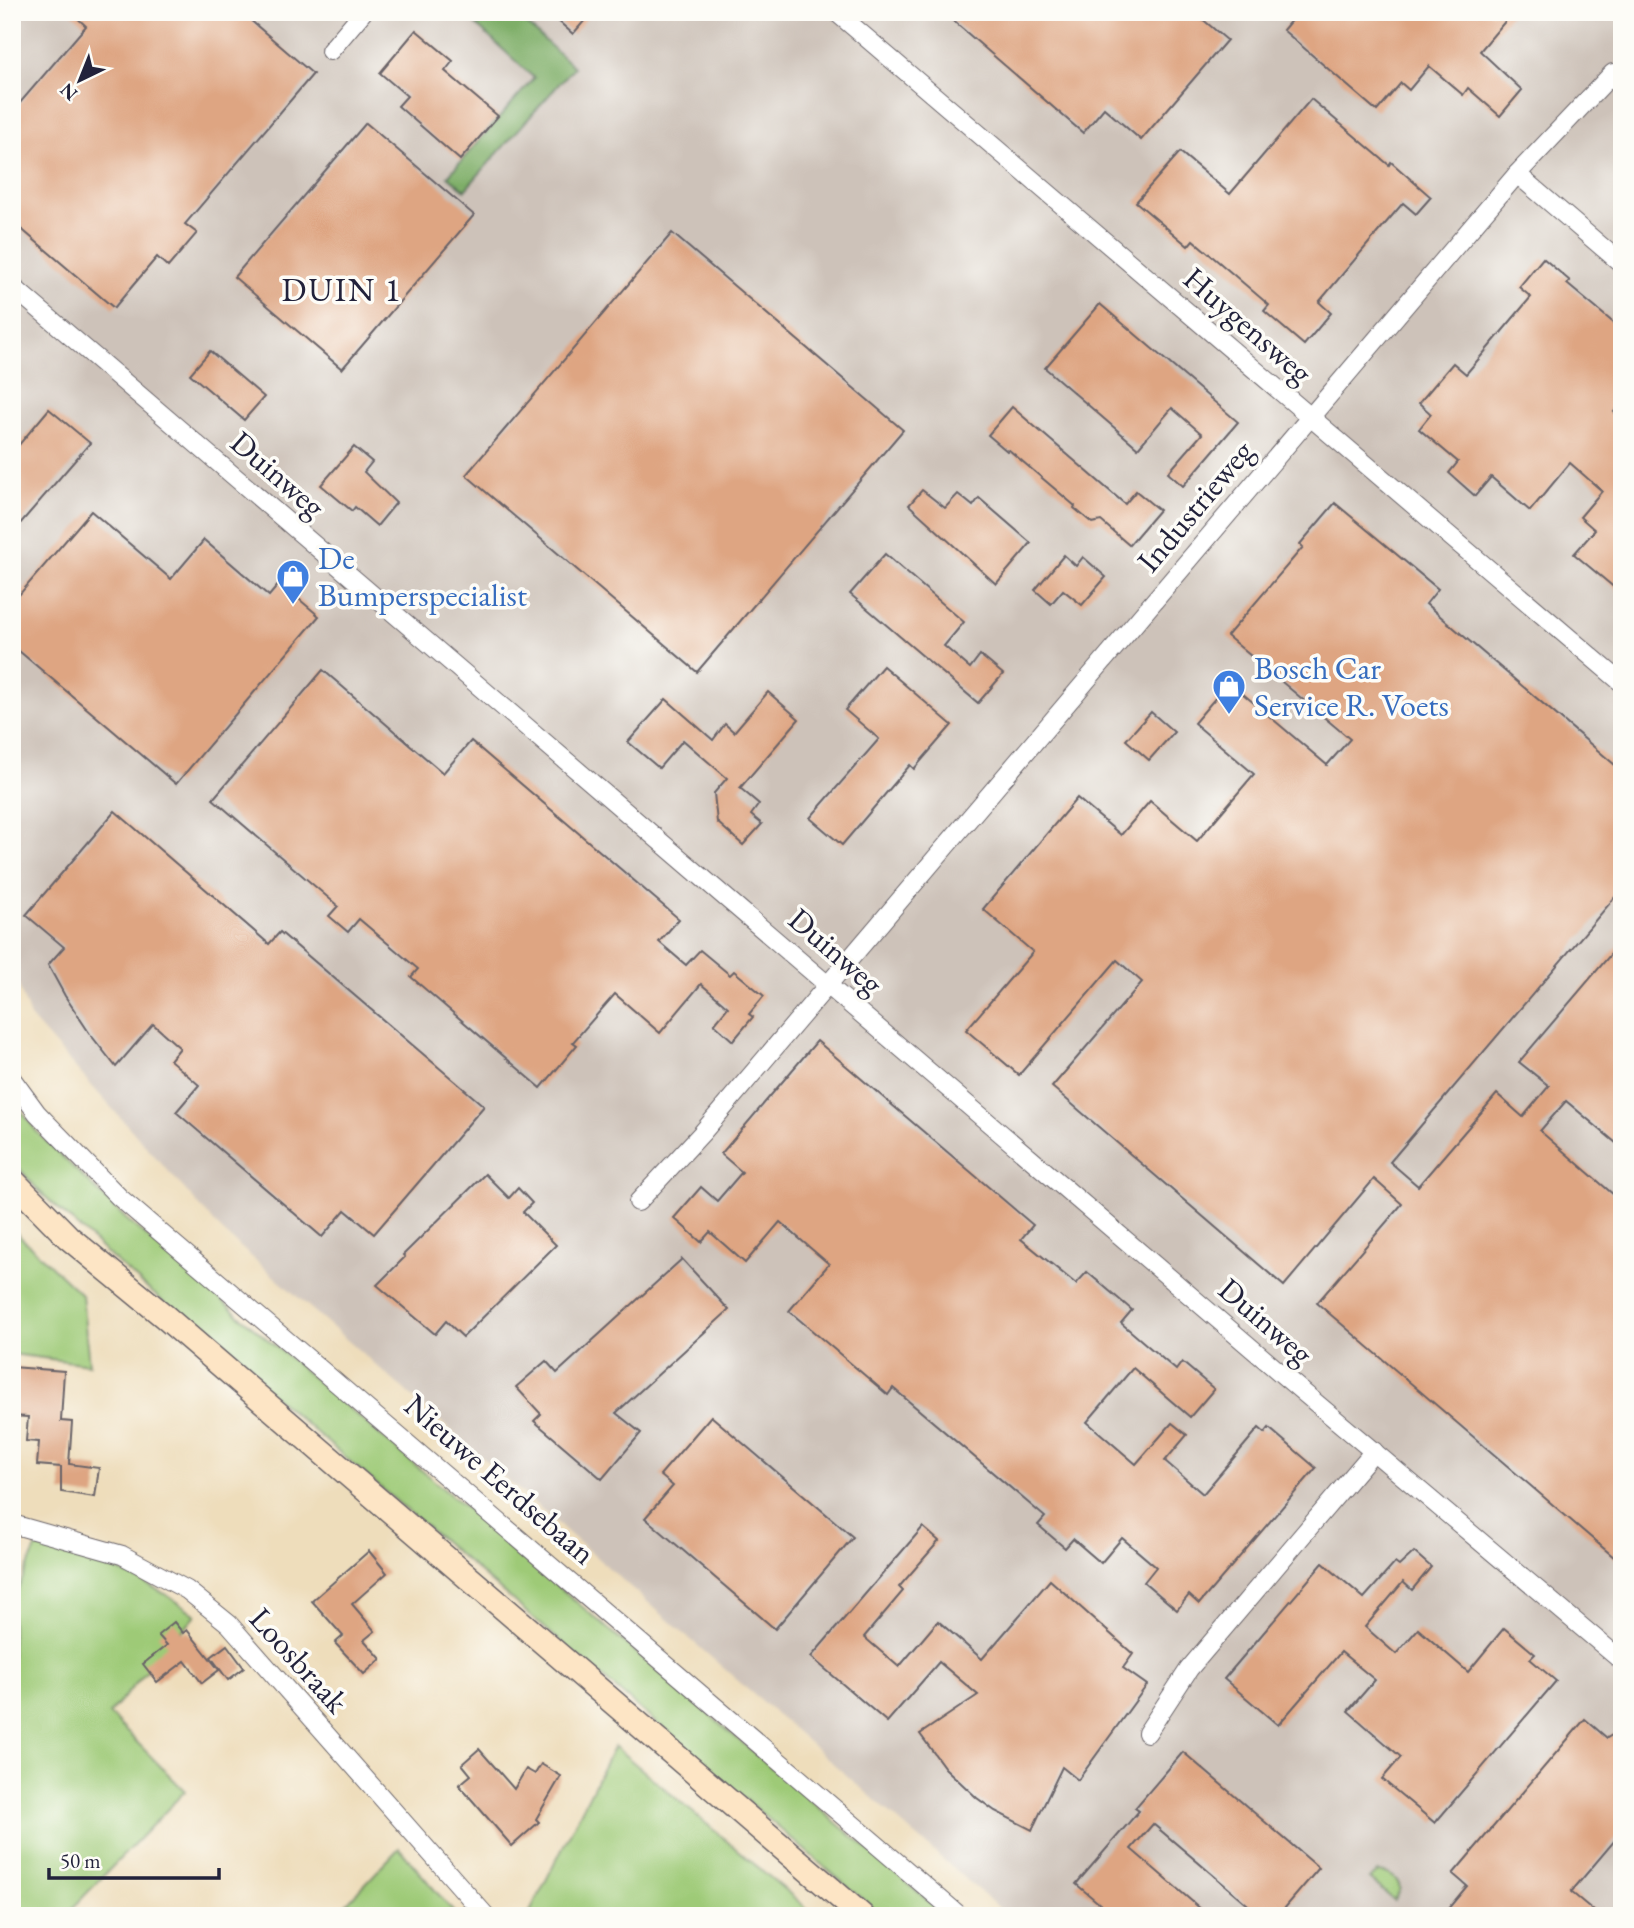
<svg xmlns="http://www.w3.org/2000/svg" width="1634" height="1928" viewBox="0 0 1634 1928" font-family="'EB Garamond',serif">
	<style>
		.industrial { fill: #cdc2b9 }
		.green { fill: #9eca77; stroke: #607659; stroke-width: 2 }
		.forest { fill: #7eae68; stroke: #506852; stroke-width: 2 }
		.building { fill: #dea582 }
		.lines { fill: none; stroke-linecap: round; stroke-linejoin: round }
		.street-casing { stroke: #696368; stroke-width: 20 }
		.secondary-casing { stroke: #696368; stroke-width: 27 }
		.street { stroke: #fff; stroke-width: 18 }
		.secondary { stroke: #fde5c5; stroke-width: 24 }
		.labels { text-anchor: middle; stroke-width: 7; stroke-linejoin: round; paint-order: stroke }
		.street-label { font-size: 32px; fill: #22223b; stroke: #fdfcf7 }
		.shop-label { font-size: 32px; fill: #366cbe; stroke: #fdfcf7; text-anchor: start }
		.neighbourhood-label { font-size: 33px; letter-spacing: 2px; fill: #22223b; stroke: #fdfcf7 }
	</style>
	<rect width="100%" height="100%" fill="#fdfcf7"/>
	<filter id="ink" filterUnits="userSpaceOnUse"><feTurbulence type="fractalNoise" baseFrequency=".0143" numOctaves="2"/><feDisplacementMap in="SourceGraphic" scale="14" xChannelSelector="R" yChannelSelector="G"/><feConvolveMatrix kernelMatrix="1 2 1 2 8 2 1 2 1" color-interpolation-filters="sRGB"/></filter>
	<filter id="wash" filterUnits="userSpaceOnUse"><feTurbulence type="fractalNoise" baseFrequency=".00686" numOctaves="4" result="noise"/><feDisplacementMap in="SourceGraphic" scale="28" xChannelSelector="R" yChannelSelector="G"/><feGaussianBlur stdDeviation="1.57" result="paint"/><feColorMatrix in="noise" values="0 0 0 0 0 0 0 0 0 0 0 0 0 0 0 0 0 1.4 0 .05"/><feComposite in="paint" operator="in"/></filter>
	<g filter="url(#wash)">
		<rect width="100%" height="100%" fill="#edb"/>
		<!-- industrial -->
		<polygon class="industrial" points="12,12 1622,12 1622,1916 1008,1916 222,1231 30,1017 12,967"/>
		<!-- green -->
		<g class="green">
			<polygon points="12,1098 37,1132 126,1219 946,1916 882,1916 113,1259 38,1190 12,1160"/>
			<polygon points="12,1229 82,1295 89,1364 12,1354"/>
			<path d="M38,1544C92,1558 151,1580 196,1615L109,1714L185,1791L65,1916H12V1602Z"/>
			<polygon points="614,1746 816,1916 528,1916"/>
			<polygon points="399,1848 457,1916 335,1916"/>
			<path d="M1378,1872C1395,1873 1407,1886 1394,1900L1369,1879Z"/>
		</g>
		<!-- forest -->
		<polygon class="forest" points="462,12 513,12 574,67 465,190 448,176 534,78"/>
		<g id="blocks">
			<!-- building -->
			<g class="building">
				<polygon points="71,12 241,12 313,74 185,224 197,233 168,267 157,257 114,308 12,221 12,112 86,26"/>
				<polygon points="548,12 592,12 573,34"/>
				<polygon points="943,12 1194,12 1227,40 1141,140 1104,108 1083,133"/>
				<polygon points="1298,12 1513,12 1480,51 1522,90 1500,116 1468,88 1463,95 1429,66 1409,90 1401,83 1377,111 1283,30"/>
				<polygon points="416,30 453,61 445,71 498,116 460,160 398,106 407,96 380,73"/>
				<polygon points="1311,99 1389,165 1391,162 1431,197 1416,214 1403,203 1373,238 1319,302 1331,313 1304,345 1264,311 1269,305 1193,240 1188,246 1136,202 1180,152 1230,194"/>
				<polygon points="366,123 474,215 342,369 234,277"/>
				<polygon points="672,233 903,430 697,672 466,475"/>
				<polygon points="1543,258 1570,281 1567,284 1622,330 1622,403 1614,412 1622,419 1622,594 1574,554 1595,530 1580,517 1602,491 1570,463 1530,511 1491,477 1475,496 1449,473 1458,462 1419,429 1431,414 1419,403 1453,363 1466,374 1531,297 1519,287"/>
				<polygon points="1100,304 1238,422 1183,486 1168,473 1202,434 1172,408 1138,448 1045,368"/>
				<polygon points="210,351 264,397 244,420 190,374"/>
				<polygon points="1012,407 1125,504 1136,491 1159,510 1129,545 1101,521 1092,523 1074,508 1075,506 1009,450 1007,451 988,435"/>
				<polygon points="49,409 90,443 12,533 12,453"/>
				<polygon points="354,447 372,462 364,472 396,503 377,526 355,507 352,511 321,485"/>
				<polygon points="922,490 945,508 958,494 973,506 979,498 1031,543 996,584 909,505"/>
				<polygon points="1335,503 1438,589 1426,604 1622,771 1622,889 1390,1162 1418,1186 1497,1094 1523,1117 1549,1086 1519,1062 1622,941 1622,1148 1566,1101 1540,1131 1622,1202 1622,1564 1317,1303 1402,1204 1374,1179 1284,1286 1052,1087 1142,982 1117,960 1019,1075 966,1030 1033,952 983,909 1077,798 1121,835 1150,801 1197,841 1254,774 1194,723 1229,682 1327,765 1350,739 1227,636 1303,547 1300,544"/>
				<polygon points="91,511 171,579 204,540 269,596 280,583 319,616 176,784 12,645 12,603"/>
				<polygon points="885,554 964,622 944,646 970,668 980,655 1003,674 978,703 850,594"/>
				<polygon points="1064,555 1076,566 1083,557 1106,577 1082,605 1063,590 1051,604 1035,590"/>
				<polygon points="883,666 952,725 914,769 910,765 842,845 810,818 879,739 845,710"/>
				<polygon points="323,670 443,773 471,741 679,919 659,942 686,965 700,950 730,975 734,971 764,996 749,1014 753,1017 733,1041 714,1024 728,1007 701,984 660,1033 615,994 573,1042 577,1045 541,1088 411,977 418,969 359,919 348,932 329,916 338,906 213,799"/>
				<polygon points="768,692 799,719 740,788 759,804 751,815 762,824 743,845 717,822 714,793 727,778 683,740 659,768 628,742 666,699 713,740 725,724 734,732"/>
				<polygon points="1151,712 1174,732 1149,760 1126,740"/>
				<polygon points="115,811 269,944 280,932 484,1106 374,1234 345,1210 322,1237 176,1112 199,1085 170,1060 180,1048 153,1024 116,1067 90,1034 65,996 48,965 64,947 26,915"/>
				<polygon points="817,1041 1033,1225 1021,1239 1076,1284 1087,1272 1132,1310 1121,1323 1176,1370 1182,1362 1214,1389 1190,1417 1133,1368 1087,1422 1136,1464 1172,1423 1187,1435 1165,1461 1203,1494 1259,1428 1265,1433 1269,1428 1316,1468 1199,1604 1189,1595 1177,1610 1144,1582 1156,1567 1122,1538 1101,1563 1073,1539 1065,1548 1038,1525 1045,1517 893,1388 888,1395 789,1311 829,1264 780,1222 745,1263 710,1232 701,1242 674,1218 701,1187 717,1201 742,1172 721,1154"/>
				<polygon points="485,1174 509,1198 518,1188 532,1203 523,1212 556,1245 463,1337 446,1321 435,1334 377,1285 405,1257 403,1255"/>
				<polygon points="682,1259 729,1310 616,1413 641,1433 602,1479 534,1421 541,1414 516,1387 546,1361 557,1373"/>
				<polygon points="12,1367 64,1371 61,1421 72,1422 69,1464 99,1468 95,1497 61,1492 61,1467 37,1465 39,1442 26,1441 28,1417 12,1416"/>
				<polygon points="711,1416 853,1537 775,1629 645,1518 673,1486 660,1475"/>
				<polygon points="923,1527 939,1541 899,1587 903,1591 864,1637 899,1667 938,1621 982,1659 1050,1580 1133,1654 1123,1668 1147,1685 1078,1780 1062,1767 1032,1830 995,1811 977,1798 945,1768 920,1734 978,1695 939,1662 887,1722 811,1657"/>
				<polygon points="369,1551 387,1573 352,1604 375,1631 364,1640 381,1659 364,1674 335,1643 343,1636 312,1601"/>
				<polygon points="1414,1552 1431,1567 1412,1590 1403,1582 1365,1627 1396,1654 1418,1629 1468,1672 1504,1628 1535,1654 1530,1659 1556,1681 1435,1823 1382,1779 1401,1757 1348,1711 1375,1680 1341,1652 1278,1725 1224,1679 1323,1563 1364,1598 1395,1563 1399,1566"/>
				<polygon points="174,1622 183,1633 187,1630 219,1670 202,1683 185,1661 157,1682 143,1664 167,1645 158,1635"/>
				<polygon points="227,1645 244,1668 228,1680 211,1657"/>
				<polygon points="1585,1719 1607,1738 1622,1729 1622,1832 1571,1892 1600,1916 1442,1916 1467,1886 1453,1874"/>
				<polygon points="479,1749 514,1789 526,1769 535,1774 541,1764 561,1776 536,1819 539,1822 512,1846 459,1785 471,1775 462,1764"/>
				<polygon points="1183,1752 1319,1868 1278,1916 1261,1916 1153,1824 1131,1849 1209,1916 1114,1916 1076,1884 1139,1811 1135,1808"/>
			</g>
		</g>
	</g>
	<g filter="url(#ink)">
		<use href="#blocks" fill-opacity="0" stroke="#696368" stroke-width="2"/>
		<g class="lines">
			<defs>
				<g id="street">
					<polyline points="836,12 1622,683"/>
					<polyline points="330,51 363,12"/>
					<polyline points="1517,174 1622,264"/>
					<polyline points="12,286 1284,1376 1622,1661"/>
					<polyline points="12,1079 37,1113 119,1197 960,1916"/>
					<polyline points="638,1202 702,1133 1517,174 1613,73"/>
					<polyline points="12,1524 122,1555 187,1590 229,1624 486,1916"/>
					<polyline points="1147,1733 1189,1669 1374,1451"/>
				</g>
				<polyline id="secondary" points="12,1180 68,1237 164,1316 862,1916"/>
			</defs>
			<!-- street casing -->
			<use href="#street" class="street-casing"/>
			<!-- secondary casing -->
			<use href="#secondary" class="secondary-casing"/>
			<!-- street -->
			<use href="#street" class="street"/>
			<!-- secondary -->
			<use href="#secondary" class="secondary"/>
		</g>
	</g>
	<!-- icons -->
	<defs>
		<symbol id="shop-pin" viewBox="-11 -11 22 30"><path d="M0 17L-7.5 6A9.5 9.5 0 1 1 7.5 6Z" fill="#3f7fe0" stroke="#fdfcf7"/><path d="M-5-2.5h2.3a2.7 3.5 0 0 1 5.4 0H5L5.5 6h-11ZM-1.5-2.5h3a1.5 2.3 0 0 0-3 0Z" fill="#fff"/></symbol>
	</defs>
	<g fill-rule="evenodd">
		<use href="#shop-pin" x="274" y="557" width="38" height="52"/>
		<use href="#shop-pin" x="1210" y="667" width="38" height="52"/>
	</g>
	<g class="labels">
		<!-- street labels -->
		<g class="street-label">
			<text transform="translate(1248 325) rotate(41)" y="11">Huygensweg</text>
			<text transform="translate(278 474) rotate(41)" y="11">Duinweg</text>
			<text transform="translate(1195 506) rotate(-50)" y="11">Industrieweg</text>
			<text transform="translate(836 951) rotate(41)" y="11">Duinweg</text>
			<text transform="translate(1266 1321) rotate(41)" y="11">Duinweg</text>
			<text transform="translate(500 1479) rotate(41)" y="11">Nieuwe Eerdsebaan</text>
			<text transform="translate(299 1660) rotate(48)" y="11">Loosbraak</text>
		</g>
		<!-- shop labels -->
		<g class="shop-label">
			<text x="318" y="569">De<tspan x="318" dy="37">Bumperspecialist</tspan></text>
			<text x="1254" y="679">Bosch Car<tspan x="1254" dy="37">Service R. Voets</tspan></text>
		</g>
		<!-- neighbourhood labels -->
		<g class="neighbourhood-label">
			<text x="342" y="301">DUIN 1</text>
		</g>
	</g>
	<!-- margin -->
	<rect width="1634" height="1928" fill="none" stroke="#fdfcf7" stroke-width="42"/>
	<!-- north arrow -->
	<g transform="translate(80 80) rotate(223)" stroke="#fdfcf7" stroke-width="5" paint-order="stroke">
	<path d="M0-5L12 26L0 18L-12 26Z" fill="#22223b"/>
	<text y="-10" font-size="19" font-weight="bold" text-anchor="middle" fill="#22223b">N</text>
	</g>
	<!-- scale -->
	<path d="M49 1868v10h170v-10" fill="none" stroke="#22223b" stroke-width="3.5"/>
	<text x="60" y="1868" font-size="21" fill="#22223b" stroke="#fdfcf7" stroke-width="5" paint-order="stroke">50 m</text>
</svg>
